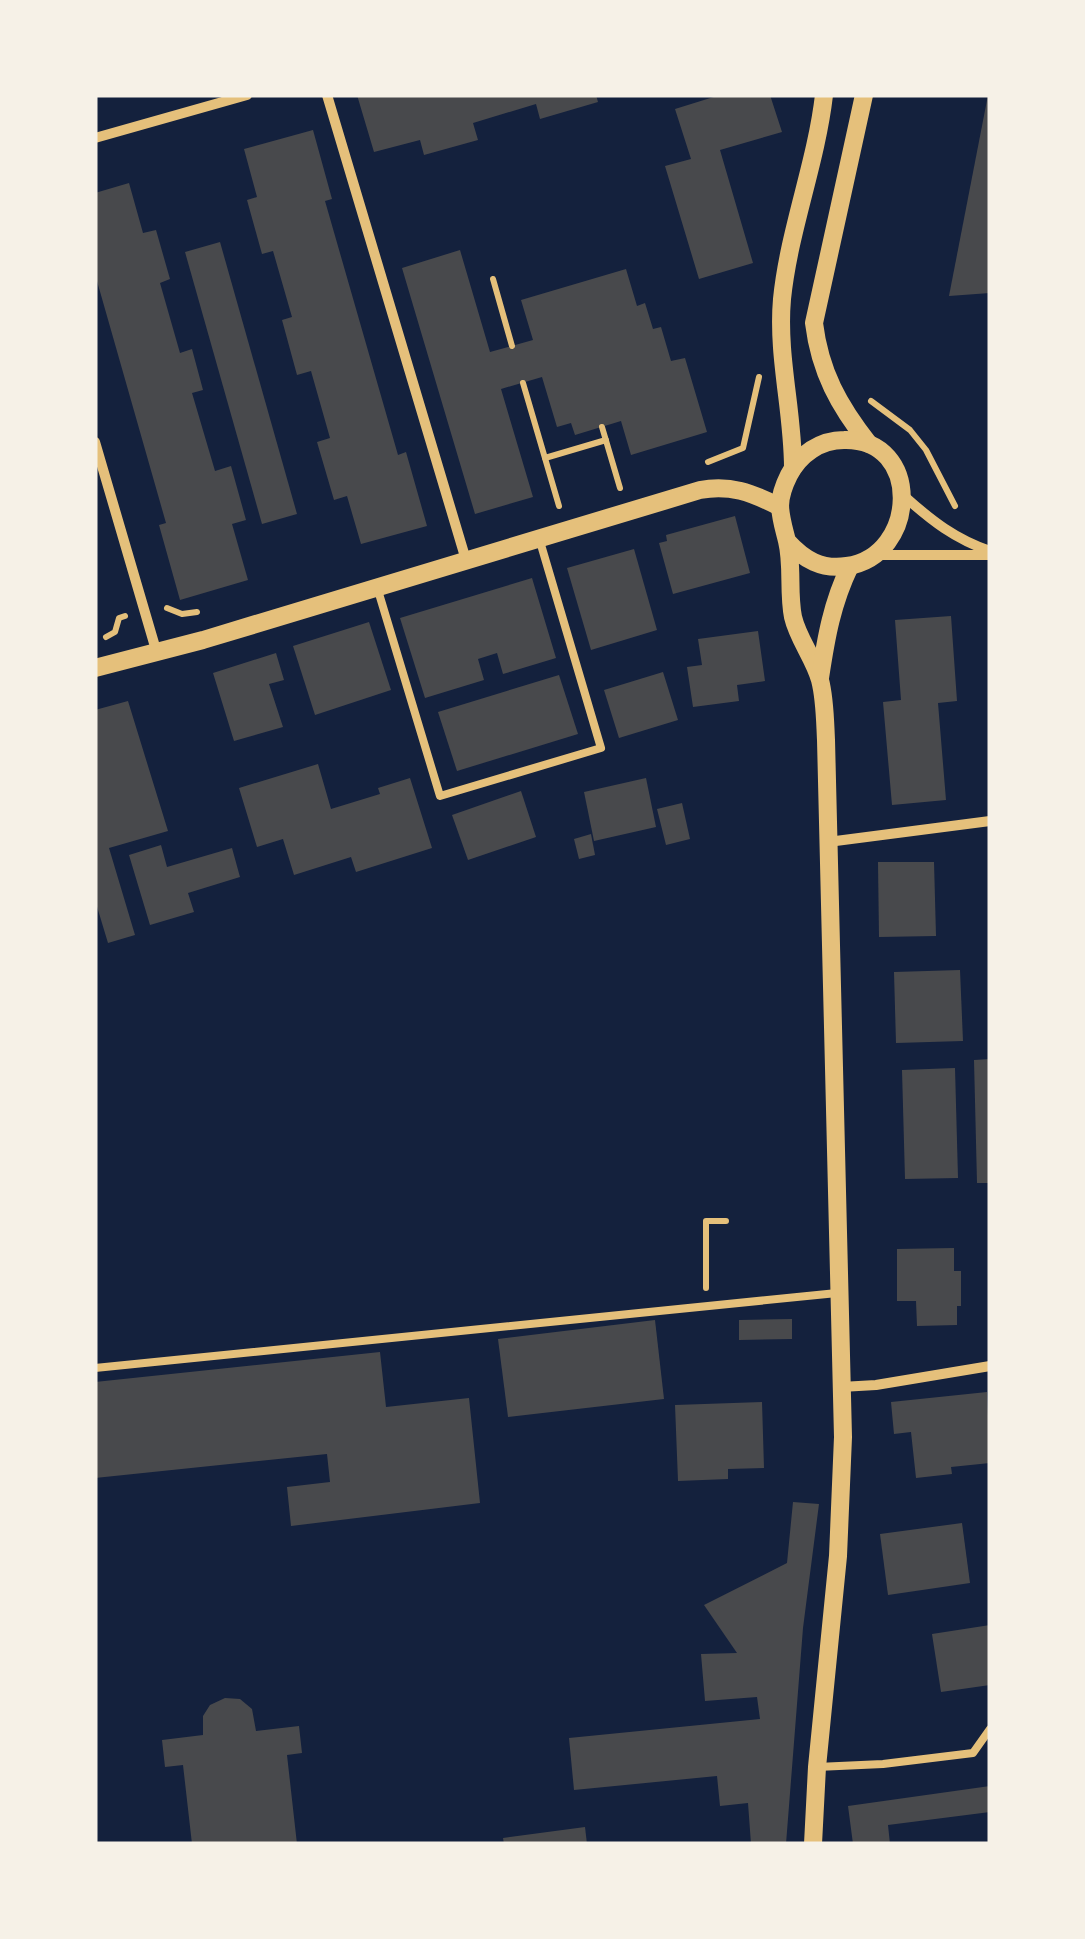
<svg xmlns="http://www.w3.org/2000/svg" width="1085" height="1939" viewBox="0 0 1085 1939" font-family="Manrope,sans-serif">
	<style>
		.building { fill: #48494c }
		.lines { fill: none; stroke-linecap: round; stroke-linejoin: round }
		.path { stroke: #e5c07b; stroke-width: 6 }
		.service { stroke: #e5c07b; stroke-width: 8 }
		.minor { stroke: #e5c07b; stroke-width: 10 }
		.tertiary { stroke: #e5c07b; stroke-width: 18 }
	</style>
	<rect width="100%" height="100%" fill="#14213d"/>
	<!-- building -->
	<g class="building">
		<polygon points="357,95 596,95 598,102 540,119 536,104 473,123 478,140 424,155 420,140 374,152"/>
		<polygon points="720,95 770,95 782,132 720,150 753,263 699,279 665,166 691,159 675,109"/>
		<polygon points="988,95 990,293 949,296"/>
		<polygon points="313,130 332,199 325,201 398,455 406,452 427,526 361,544 347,496 334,500 317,442 330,438 311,371 297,375 282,320 292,317 273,251 262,254 247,200 257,197 244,149"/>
		<polygon points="129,183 143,233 156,230 170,279 160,283 180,353 192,349 203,390 192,393 215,471 231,466 246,520 232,524 248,580 180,600 159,525 166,523 95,274 95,193"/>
		<polygon points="220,242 297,514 262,524 185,252"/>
		<polygon points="460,250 490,352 533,340 521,300 626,269 637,306 645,303 653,329 661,327 671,361 685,358 707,432 631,455 621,421 575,435 571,423 557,427 542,377 501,389 533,497 475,514 402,268"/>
		<polygon points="735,516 750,573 673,594 659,543 667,541 666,535"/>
		<polygon points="634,549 657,630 591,650 567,568"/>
		<polygon points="532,578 556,658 503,674 497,653 478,659 484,680 425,698 400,618"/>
		<polygon points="951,616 957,701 938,703 946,800 892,805 883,702 901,700 895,620"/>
		<polygon points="369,622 391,690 315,715 293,646"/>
		<polygon points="758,631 765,681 737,685 739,701 693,707 687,667 702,665 698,639"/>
		<polygon points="276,653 284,680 269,684 283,727 234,741 213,673"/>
		<polygon points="663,672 678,720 619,738 604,690"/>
		<polygon points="559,675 578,734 457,771 438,712"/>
		<polygon points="128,701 168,831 109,848 135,935 108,943 95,900 95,710"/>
		<polygon points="318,764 331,809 380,794 378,788 410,778 432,848 356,872 351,857 294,875 283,839 257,847 239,788"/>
		<polygon points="646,778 656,827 594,841 584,792"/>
		<polygon points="521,791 536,837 468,860 452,815"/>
		<polygon points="682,803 690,839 666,845 657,809"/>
		<polygon points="591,834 595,855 579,859 574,839"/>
		<polygon points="161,845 167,867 232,848 240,877 188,893 194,912 150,925 129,855"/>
		<polygon points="878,862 934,862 936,936 879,937"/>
		<polygon points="960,970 963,1041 896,1043 894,972"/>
		<polygon points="990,1059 990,1183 977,1183 974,1060"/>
		<polygon points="955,1068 958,1178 905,1179 902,1070"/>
		<polygon points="954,1248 954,1271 961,1271 961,1306 957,1306 957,1325 917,1326 916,1301 897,1301 897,1249"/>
		<polygon points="792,1319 792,1339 739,1340 739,1320"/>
		<polygon points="655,1320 664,1399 508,1417 498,1339"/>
		<polygon points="380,1352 386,1407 469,1398 480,1503 291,1526 287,1487 330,1482 327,1454 95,1478 95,1382"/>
		<polygon points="987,1392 990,1463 951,1467 952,1474 916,1478 911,1432 894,1434 891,1402"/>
		<polygon points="762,1402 764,1468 728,1469 728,1479 678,1481 675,1405"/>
		<polygon points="793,1502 819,1504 803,1628 786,1844 751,1844 748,1803 720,1806 717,1776 574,1790 569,1738 760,1719 757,1697 705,1701 701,1654 737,1653 704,1605 787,1563"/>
		<polygon points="962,1523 970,1583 888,1595 880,1534"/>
		<polygon points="990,1625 990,1685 941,1692 932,1634"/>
		<polygon points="225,1698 240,1699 252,1709 256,1731 299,1726 302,1753 287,1755 297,1844 192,1844 183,1765 165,1767 162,1740 203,1735 203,1716 210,1705"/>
		<polygon points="990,1786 990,1812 888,1825 890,1844 853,1844 848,1806"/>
		<polygon points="585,1827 587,1844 504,1844 503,1838"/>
	</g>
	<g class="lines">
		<!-- path -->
		<g class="path">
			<polyline points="493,279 512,346"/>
			<polyline points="523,383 559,506"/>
			<polyline points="871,401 910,430 926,450 955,506"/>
			<polyline points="602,427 620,488"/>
			<polyline points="545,458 606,440"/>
			<polyline points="708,462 743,448 759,377"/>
			<polyline points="167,608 182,614 197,612"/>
			<polyline points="106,637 115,632 119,618 125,616"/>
			<polyline points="706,1288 706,1221 726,1221"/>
		</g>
		<!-- service -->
		<g class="service">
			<polyline points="377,587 440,796 601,748 539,538"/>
			<polyline points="95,1368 837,1293"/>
			<polyline points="817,1767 883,1764 973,1753 990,1729"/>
		</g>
		<!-- minor -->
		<g class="minor">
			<polyline points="327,95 466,560"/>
			<polyline points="95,138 247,95"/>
			<polyline points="95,442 156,650"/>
			<path d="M904,496C932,521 955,539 990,551"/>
			<polyline points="878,555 990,555"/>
			<polyline points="828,842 990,821"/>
			<polyline points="841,1387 876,1385 990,1366"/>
		</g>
		<!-- tertiary -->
		<g class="tertiary">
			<path d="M864,95L814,323C820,372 839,406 869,444"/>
			<path d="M793,468C793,411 777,356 782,299C789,230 816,164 824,95"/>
			<path d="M787,541C804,560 822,570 847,566C918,556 923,438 844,440C820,440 800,454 789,475C775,503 780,513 787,541C793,565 788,592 793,617C798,639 814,658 820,680C825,699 825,721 826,740L843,1437L838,1556L817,1767L813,1844"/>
			<path d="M95,668L203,640L700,490C730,484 752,493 778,506"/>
			<path d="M820,678C826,638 832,603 850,566"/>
		</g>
	</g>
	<!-- border -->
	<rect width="1085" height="1939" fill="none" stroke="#f6f1e7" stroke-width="195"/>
</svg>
